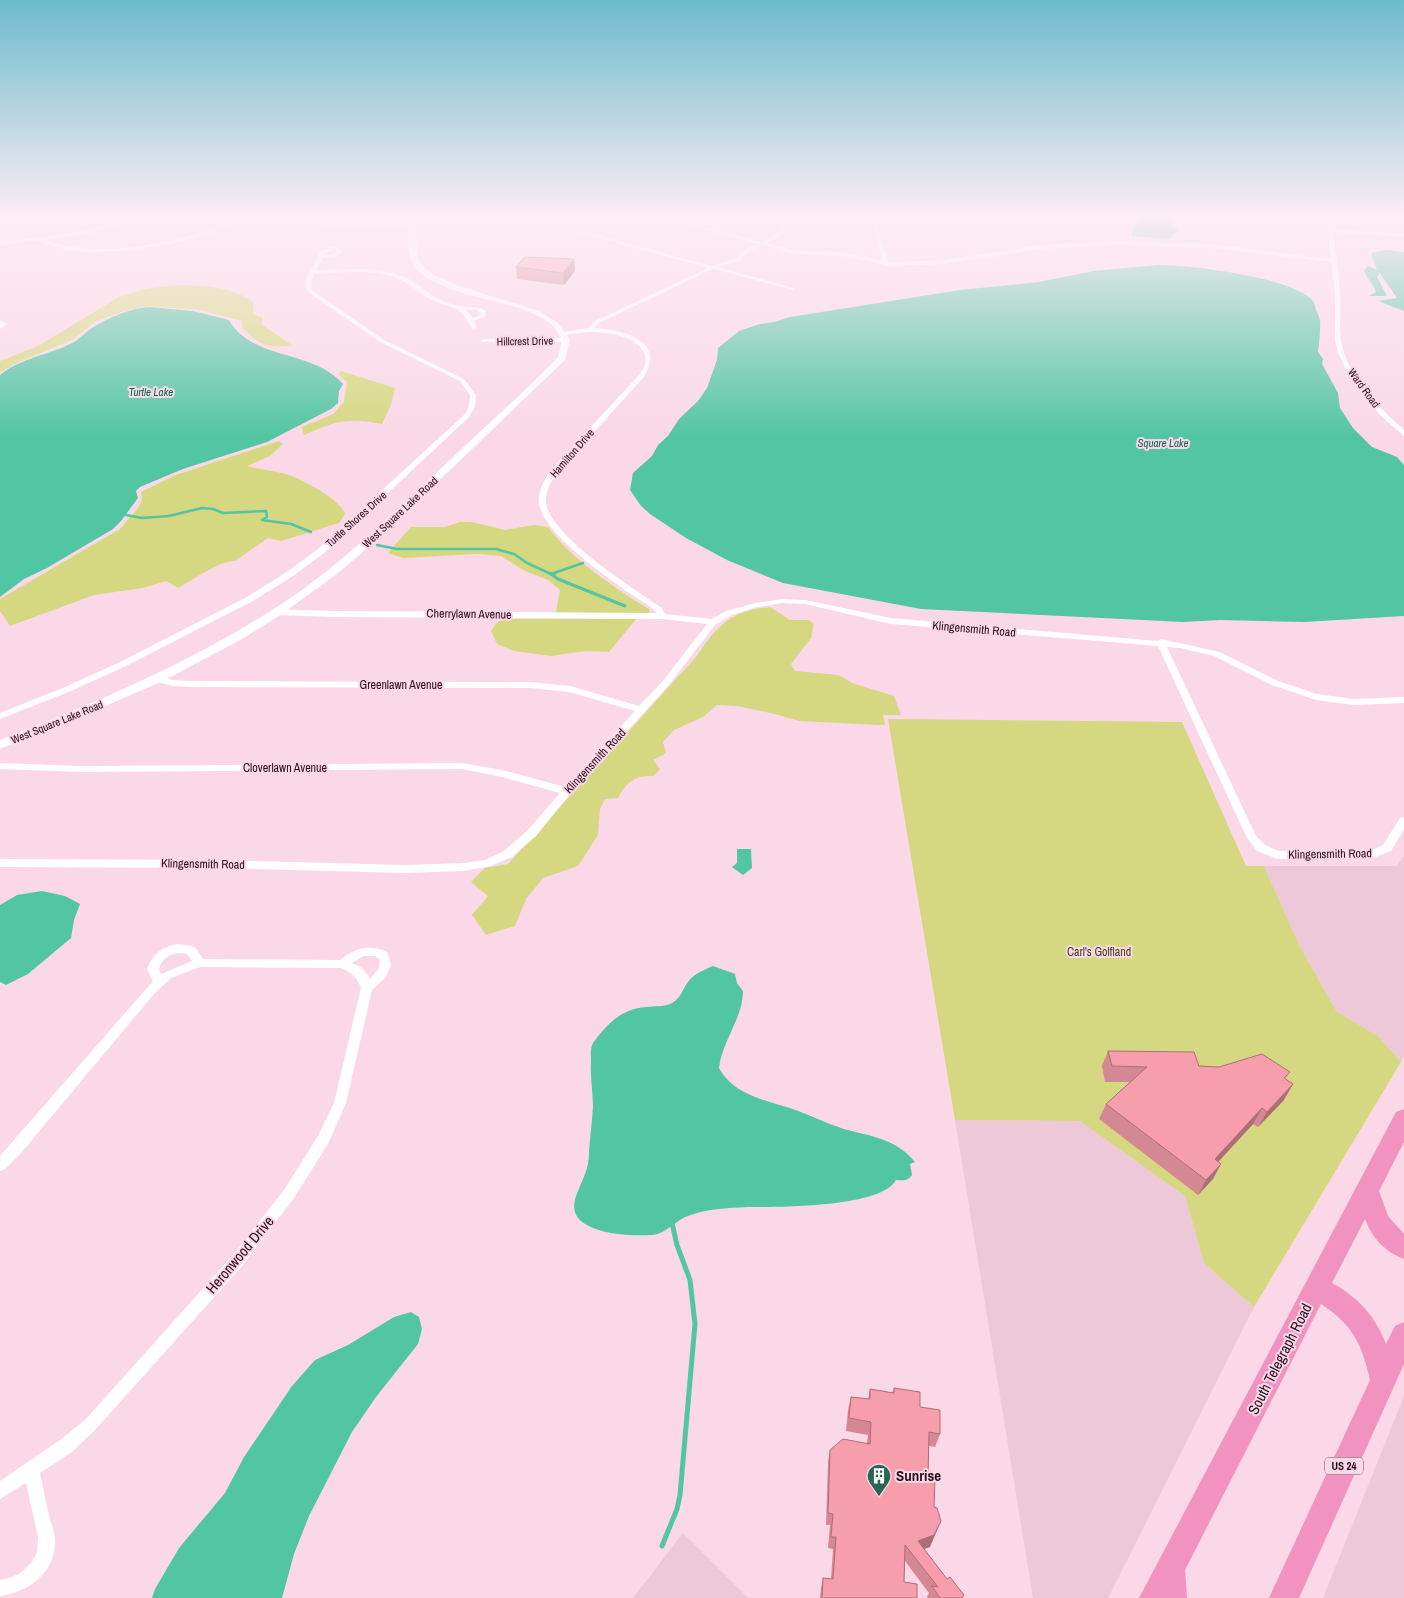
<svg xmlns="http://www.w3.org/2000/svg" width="1404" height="1598" viewBox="0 0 1404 1598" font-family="'Archivo Narrow',sans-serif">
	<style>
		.built { fill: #edc8d8 }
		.green { fill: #d5d880 }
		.water { fill: #52c5a3 }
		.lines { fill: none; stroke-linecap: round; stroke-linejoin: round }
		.stream-far2 { stroke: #52c5a3; stroke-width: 2.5 }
		.stream-far1 { stroke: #52c5a3; stroke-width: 3 }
		.stream { stroke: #52c5a3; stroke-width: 5 }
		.street { fill: #fff; fill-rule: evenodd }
		.secondary { fill: #fff; fill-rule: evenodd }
		.highway { fill: #f192c0; fill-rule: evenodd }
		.wall { fill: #d48893 }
		.shaded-wall { fill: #ac6f78 }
		.building { fill: #f69eab; stroke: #ac6f78 }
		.labels { text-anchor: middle; stroke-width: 4; stroke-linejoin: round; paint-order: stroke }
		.far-street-label { font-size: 11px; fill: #2a0d1c; stroke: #fad8e7 }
		.far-water-label { font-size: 11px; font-style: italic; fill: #06664f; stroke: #fad8e7 }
		.shield { fill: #fad8e7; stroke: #684a59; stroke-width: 1 }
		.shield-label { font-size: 11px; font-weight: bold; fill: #2a0d1c }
		.street-label { font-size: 12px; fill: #2a0d1c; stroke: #fad8e7 }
		.park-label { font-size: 12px; fill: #42431c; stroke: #fad8e7 }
		.near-street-label { font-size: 15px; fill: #2a0d1c; stroke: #fad8e7 }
		.near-poi-label { font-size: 15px; font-weight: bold; fill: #2a0d1c; stroke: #fad8e7; text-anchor: start }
	</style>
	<rect width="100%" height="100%" fill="#fad8e7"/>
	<!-- built -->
	<g class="built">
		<polygon points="1404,856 1404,1056 1401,1062 1378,1036 1337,1012 1300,947 1264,866 1397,866"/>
		<polygon points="955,1120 1080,1121 1185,1196 1204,1263 1254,1307 1108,1598 1033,1598"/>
		<polygon points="1404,1396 1404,1598 1323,1598"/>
		<polygon points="683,1533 748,1598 633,1598"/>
	</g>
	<!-- green -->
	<g class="green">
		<path d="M175,285C203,286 229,285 253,302V314L263,318L261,324L293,346C268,347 260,347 242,327V321L200,310L149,306L127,310L95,322L72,340L25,359L0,372V361L38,346L119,297L145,289Z"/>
		<path d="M341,371L395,388L391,405L382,424C349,417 334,421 304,435L302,427L333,414L344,402L347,382L338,374Z"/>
		<path d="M279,441L283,444L270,456L247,466C261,470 278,471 292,476C306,482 341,500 345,514L339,523L281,541L268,538L235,561C218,561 193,580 178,588L166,581L143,588L94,595L10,626L0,611V599L120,529L139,507L142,499L141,492L176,475Z"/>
		<path d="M460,522H472L505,530L534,525L548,527C569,557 617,590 649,609L650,612L646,614H562L556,612L560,590L548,580L523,570L501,556L478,554L403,558L388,553L411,527H445Z"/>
		<path d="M770,607L790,620H809L814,624L811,638L791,664L795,671L839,675L852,683L894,696L901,715H883L885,725H878L799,721L775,714L737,706L717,705L703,717L674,730L663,742L666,753L653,760L660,769L654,776C635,775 626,782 618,798L605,799L600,809L598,835L578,866L543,878L526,899L515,926L486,935L472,915L488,896L471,882L485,868L508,864L697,656C717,625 733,610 770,607Z"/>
		<polygon points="500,619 636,619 609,652 586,651 551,656 514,651 497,644 491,631"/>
		<polygon points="888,719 1182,722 1246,866 1264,866 1300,947 1337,1012 1378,1036 1401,1062 1254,1307 1204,1263 1185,1196 1080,1121 955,1120"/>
	</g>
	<!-- water -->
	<g class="water">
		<path d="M1149,214H1185L1170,217V220L1178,230L1170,239L1132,236C1130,227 1141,217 1149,214Z"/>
		<path d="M1386,250L1404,252V311L1378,301L1397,298L1380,273L1377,277L1387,296H1369L1376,292C1374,284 1367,280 1364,270L1368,266L1377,270L1371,253Z"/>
		<path d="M1158,265C1190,265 1294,277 1314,302C1315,309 1318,313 1320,320C1321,322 1319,349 1318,352L1323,359L1322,364L1338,393L1340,408L1353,428L1372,447L1397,457L1404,465V616L1304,622L1220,620L1183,622L921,609L783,583L727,560L686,538L650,514L641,506L630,490L633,473L652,456L658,445L668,436L679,419L698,401L707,388L717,360L718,348L739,331L760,324L774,322L790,317L960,290L1039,282L1094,271Z"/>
		<path d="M149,307L193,311L229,320C252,361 313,349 343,384L339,391L338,403L331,409L267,442L183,469L140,487L136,491L138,498L121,521L113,529L47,568L24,579L0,597V375C20,358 50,355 74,342C80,339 85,332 92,328C108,318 130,308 149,307Z"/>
		<polygon points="737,849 751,849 752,868 743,875 732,867 737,863"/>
		<polygon points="42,891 65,896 80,904 74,920 71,938 28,974 6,985 0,982 0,905 17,895"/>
		<path d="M713,966L735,974L737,983L743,991C743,1018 722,1041 719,1068C733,1094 764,1100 790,1108C808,1114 825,1123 844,1129C870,1136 897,1139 915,1162L910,1164L912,1175C907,1182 903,1180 896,1180C881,1208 776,1207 747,1207C728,1208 705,1209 688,1216C676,1220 664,1235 652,1235C631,1236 603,1235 585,1224C564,1211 579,1191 585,1174C588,1167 589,1159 589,1152C590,1137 592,1122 593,1107C593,1092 590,1077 591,1062C591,1057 590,1048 593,1043C607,1024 621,1009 646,1007C654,1006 665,1007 672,1003C681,998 682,990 688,982C693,974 704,970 713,966Z"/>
		<polygon points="411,1312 419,1317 422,1329 418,1344 376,1397 352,1432 309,1516 294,1554 282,1598 152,1598 155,1589 179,1548 225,1493 244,1457 292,1386 315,1360 348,1345 394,1317"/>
	</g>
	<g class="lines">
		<!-- stream-far2 -->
		<g class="stream-far2">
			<polyline points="126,515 142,518 169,516 202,508 213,509 223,513 266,511 267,517 262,520 291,524 311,532"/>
			<polyline points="377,545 397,549 496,549 514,554 527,563 551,574"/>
			<polyline points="551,574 583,563"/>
		</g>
		<!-- stream-far1 -->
		<g class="stream-far1">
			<polyline points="550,573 558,579 625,606"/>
			<polyline points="551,574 555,573"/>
		</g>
		<!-- stream -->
		<polyline class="stream" points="662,1546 677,1509 680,1495 695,1324 690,1280 677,1245 672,1223"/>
		<!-- street -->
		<g class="street">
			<path d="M135,214H141C114,231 76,236 45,240C92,258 161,246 208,230C219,227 237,214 246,214C211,243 128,253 83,252C73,251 63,249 53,246C48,245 43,242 38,241C30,240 10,244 0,245V241C46,238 91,232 135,214Z"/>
			<polygon points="328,214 332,214 327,225 413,226 415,227 413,228 322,227"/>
			<path d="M647,214H655L762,242C779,233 781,234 779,214H783C786,234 785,235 767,243L794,250L842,252L882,260L869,214H873L888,259L886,261L892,262L944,260L1042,245L1117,241L1210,244L1331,259L1328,230L1329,214H1333V229L1404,233V237L1334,232C1335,252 1339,273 1340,293C1341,309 1339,325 1341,340C1347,377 1378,406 1404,430V436L1381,416L1362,394L1345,368L1339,355L1335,341V294L1331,262L1210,248L1117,245L1042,249L944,264L892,266L842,256L794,254L763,245L748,252L741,260L718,267L794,288V290L713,269L599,323L595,328C624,330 666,340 644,377L556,474C550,483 545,493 546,503C551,537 634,589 662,608L665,614L712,619L726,611L756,603L782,599L805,600L891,618L1158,641L1161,639L1220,652L1278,681L1317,694L1354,699L1404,697V703L1354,705L1316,700L1272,685L1214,656L1180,648L1167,647L1256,836L1265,845L1279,851L1372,850L1383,845L1400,818L1404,817V829L1391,851L1373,858L1278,859L1257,851L1247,838L1158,646L891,624L805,604L782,603L757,607L732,615L716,624L668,686L571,793L536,836L512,857L491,866L464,871L405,873L220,868L0,867V859L220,860L405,865L464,863L485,860L504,851L528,830L560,793L502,777L462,769L83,772L0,769V763L83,766L462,763L502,770L565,787L635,711L569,692L531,688L191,687L173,686L153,681L152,679L156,676L173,680L191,681L531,682L570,686L639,706L662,682L707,624L662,619L333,617L277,615L273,612L277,609L333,611L657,613C650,605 638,599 629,593C604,575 544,534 539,504C537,492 544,481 550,471L639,375C641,372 644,368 645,365C651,339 610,332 592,332C583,332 574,334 565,335L562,333L563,332L588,328L595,321L708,268L574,231V229L712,266L737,258L740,255L739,253L758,244Z"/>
			<path d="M333,246L344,251L337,256L323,258L316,270C345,270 379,265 407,278C419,284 429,295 442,301C448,303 455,305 460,306C470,308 477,305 486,311L485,317L474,321L477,327L474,329L472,328C458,302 453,311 430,299C420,294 412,285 401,280C375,268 342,273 314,274L311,281L312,290L384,340L464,379L476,395L475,407L469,417L324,553L293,576L251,602L126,666L71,691L0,719V713L65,687L120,662L245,598L287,572L318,549L464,415L469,407L470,395L460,381L380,342L308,292C300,276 317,267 319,252ZM333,250L337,251L334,254L324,255V253ZM466,310H476L481,313L480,315L473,318Z"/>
			<polygon points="0,320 7,324 0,329"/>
			<polygon points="484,339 566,338 569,340 566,342 482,342 481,341"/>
			<path d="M179,944L195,947L203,959L340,960C355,948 369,944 387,952L391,965L386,977L372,990L346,1103L328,1144L294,1198L243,1265L95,1430L72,1452L40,1473C43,1488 46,1503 50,1519C52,1526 55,1533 55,1541C56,1572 28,1593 0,1596V1580L9,1578L19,1574L32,1562L37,1552L38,1537L26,1483L0,1499V1481L60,1440L85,1420L233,1255L284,1190L318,1136L334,1103L361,988C357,977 352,973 341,968L200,967L171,978L154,994L22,1152L5,1169L0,1171V1156L153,981L147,969C153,954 162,946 179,944ZM179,953L187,954L192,961L161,974L159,969C162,959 168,954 179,953ZM363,956H375L380,960L379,968L370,979C366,970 360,966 352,963Z"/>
		</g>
		<!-- secondary -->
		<path class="secondary" d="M410,214H416V239L418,259L420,263L434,275L456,285L539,311L558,323L570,339L565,360L378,539L337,574L279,616L242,639L165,680L85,715L0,749V740C93,704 185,665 269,612C337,570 393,513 451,459C486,425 524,393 558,357L562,339C559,335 556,329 553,326C522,297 435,300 413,264C405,250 409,229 410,214Z"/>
		<!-- highway -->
		<path class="highway" d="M1404,1109V1142L1379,1191L1388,1216L1404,1234V1259C1384,1251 1373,1239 1365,1219L1332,1283C1359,1298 1375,1316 1386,1344L1395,1326L1404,1322V1364L1299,1598H1269L1370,1380C1362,1344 1353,1325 1321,1304L1185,1570L1187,1598H1139L1396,1112Z"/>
	</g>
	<!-- wall -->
	<g class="wall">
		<polygon points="574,259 575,271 564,285 517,279 516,267"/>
		<polygon points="1108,1051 1199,1066 1290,1072 1285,1079 1284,1100 1258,1127 1253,1124 1218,1162 1213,1179 1198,1195 1099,1119 1106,1104 1130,1082 1105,1082 1102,1066"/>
		<polygon points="894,1388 920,1407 940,1434 935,1447 929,1446 928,1477 930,1547 924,1549 947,1579 964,1595 963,1598 928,1598 927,1597 929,1593 905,1561 904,1582 917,1598 820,1598 821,1588 823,1578 831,1579 833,1549 828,1548 830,1525 826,1525 828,1462 830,1450 867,1443 868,1435 846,1431 848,1410 851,1397 868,1399 870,1389 892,1393"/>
	</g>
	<!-- shaded-wall -->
	<g class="shaded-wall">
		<polygon points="574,259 575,271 564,285 563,273"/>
		<polygon points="1293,1084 1284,1100 1258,1127 1267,1112"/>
		<polygon points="1262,1108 1253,1124 1207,1174 1215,1159"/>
		<polygon points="1221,1164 1213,1179 1198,1195 1206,1180"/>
		<polygon points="941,1521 930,1547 914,1552 918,1541"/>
	</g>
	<!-- building -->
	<g class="building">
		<polygon points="525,257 574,259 563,273 516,267"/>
		<polygon points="1108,1051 1194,1052 1199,1066 1219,1067 1262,1054 1290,1072 1284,1078 1293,1084 1267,1112 1262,1108 1215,1159 1221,1164 1206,1180 1106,1104 1147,1067 1112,1066"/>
		<polygon points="894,1388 920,1392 920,1407 940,1410 940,1434 929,1432 928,1477 935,1478 934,1507 937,1508 941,1521 934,1535 918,1541 947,1579 950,1577 964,1595 961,1598 940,1598 932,1586 938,1587 905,1545 904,1582 917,1584 917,1598 822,1598 823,1578 833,1579 836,1537 831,1537 833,1514 828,1513 830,1450 843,1439 870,1444 871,1422 849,1418 851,1397 870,1399 870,1389 894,1393"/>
	</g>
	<!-- sky -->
	<linearGradient id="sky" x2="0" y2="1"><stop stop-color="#6cbbcc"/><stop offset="0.49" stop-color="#fdedf4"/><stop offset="1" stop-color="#fdedf4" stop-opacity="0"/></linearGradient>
	<rect width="1404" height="438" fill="url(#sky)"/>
	<!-- icons -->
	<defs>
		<symbol id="building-pin" viewBox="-11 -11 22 30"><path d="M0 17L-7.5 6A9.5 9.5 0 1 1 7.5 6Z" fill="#276653" stroke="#fad8e7"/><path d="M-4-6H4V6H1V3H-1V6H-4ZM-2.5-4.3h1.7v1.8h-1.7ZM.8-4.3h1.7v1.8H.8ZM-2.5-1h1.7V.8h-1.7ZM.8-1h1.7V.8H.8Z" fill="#fff"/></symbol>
	</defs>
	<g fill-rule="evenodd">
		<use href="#building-pin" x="865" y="1462" width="28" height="38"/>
	</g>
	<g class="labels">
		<!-- far-street labels -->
		<g class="far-street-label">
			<text transform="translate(525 341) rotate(-1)" y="4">Hillcrest Drive</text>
			<text transform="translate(1364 388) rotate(54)" y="4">Ward Road</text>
			<text transform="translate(572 453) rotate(-49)" y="4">Hamilton Drive</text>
			<text transform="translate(400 512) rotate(-43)" y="4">West Square Lake Road</text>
			<text transform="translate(356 519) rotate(-42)" y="4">Turtle Shores Drive</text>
			<text transform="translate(57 722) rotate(-22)" y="4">West Square Lake Road</text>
		</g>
		<!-- far-water labels -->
		<g class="far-water-label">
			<text x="151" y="396">Turtle Lake</text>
			<text x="1163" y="447">Square Lake</text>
		</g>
		<!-- shield labels -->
		<rect class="shield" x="1325" y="1457.5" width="38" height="17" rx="4"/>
		<g class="shield-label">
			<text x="1344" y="1470">US 24</text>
		</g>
		<!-- street labels -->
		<g class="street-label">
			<text transform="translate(469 614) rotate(1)" y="4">Cherrylawn Avenue</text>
			<text transform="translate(974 629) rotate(5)" y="4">Klingensmith Road</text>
			<text x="401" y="689">Greenlawn Avenue</text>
			<text transform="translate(595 761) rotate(-47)" y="4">Klingensmith Road</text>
			<text x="285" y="772">Cloverlawn Avenue</text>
			<text transform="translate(1330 854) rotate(-1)" y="4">Klingensmith Road</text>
			<text transform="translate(203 864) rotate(1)" y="4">Klingensmith Road</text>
		</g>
		<!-- park labels -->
		<g class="park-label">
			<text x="1099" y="956">Carl's Golfland</text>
		</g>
		<!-- near-street labels -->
		<g class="near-street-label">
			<text transform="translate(240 1255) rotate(-50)" y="5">Heronwood Drive</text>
			<text transform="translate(1280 1359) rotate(-63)" y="5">South Telegraph Road</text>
		</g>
		<!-- near-poi labels -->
		<g class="near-poi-label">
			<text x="896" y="1481">Sunrise</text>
		</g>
	</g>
</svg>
